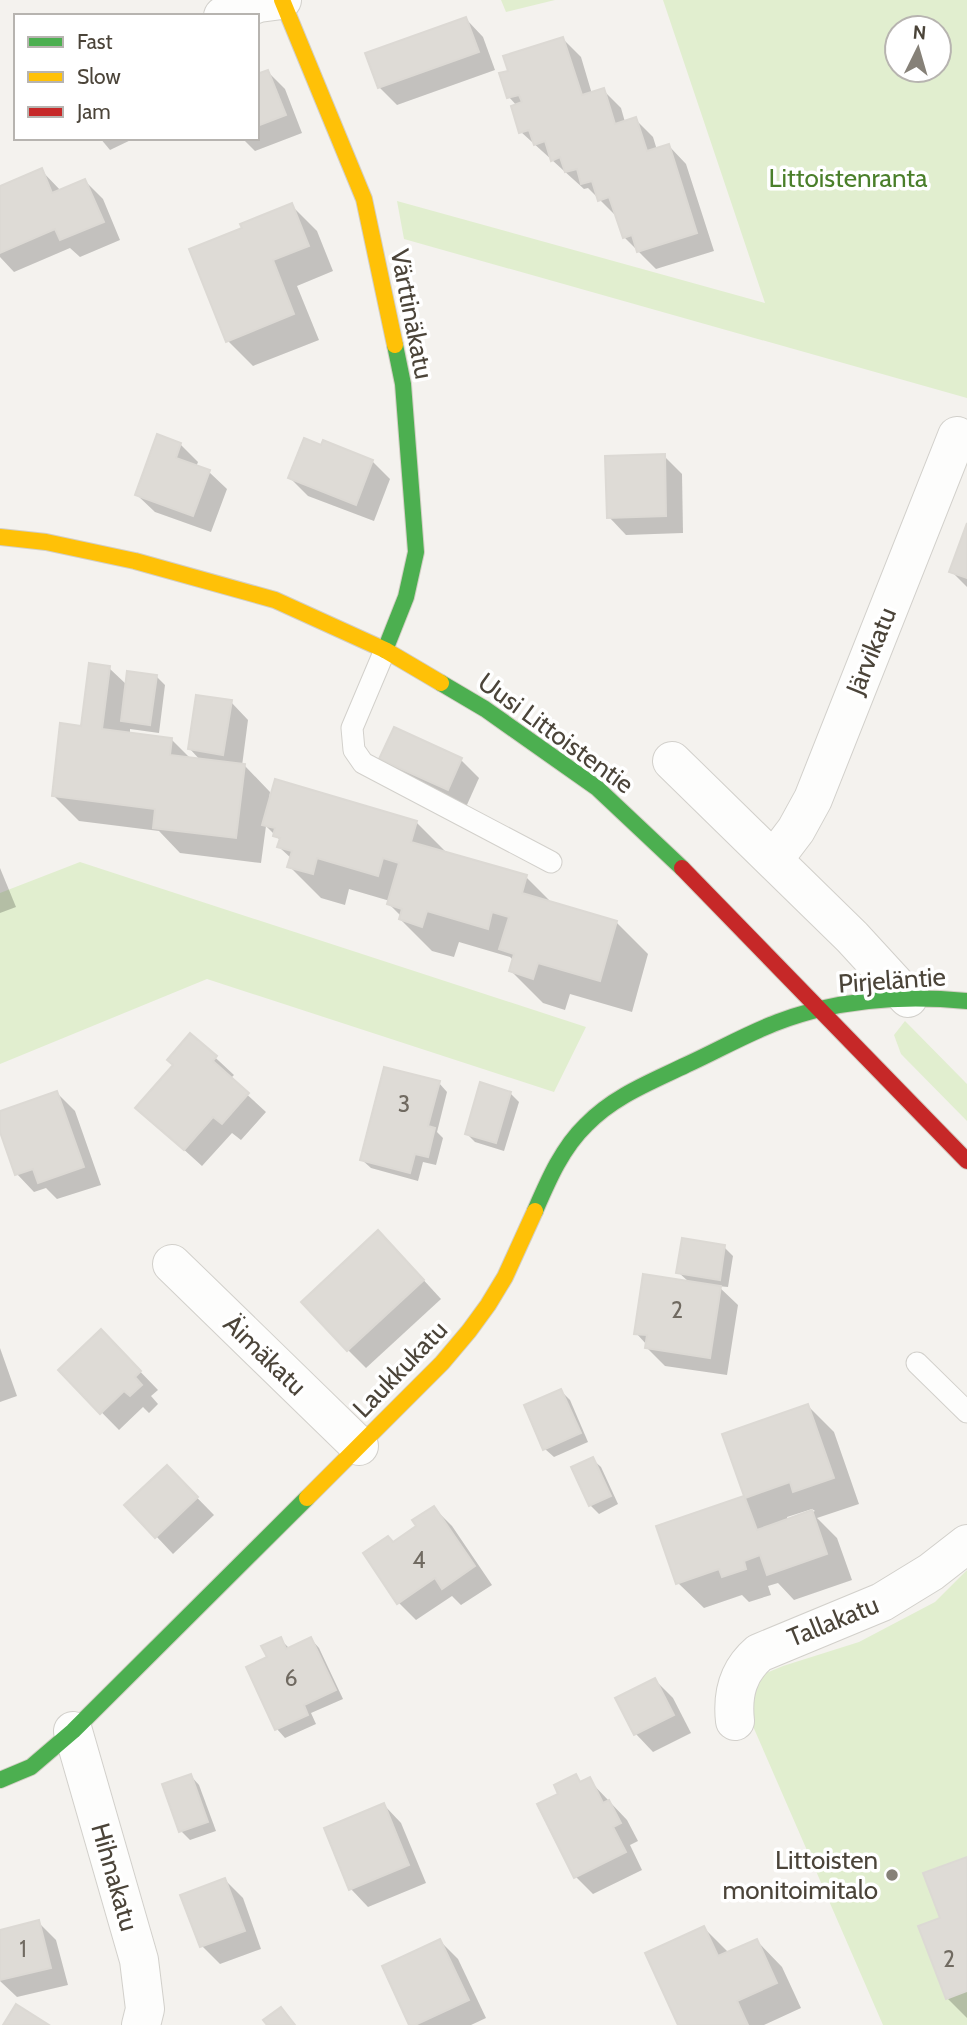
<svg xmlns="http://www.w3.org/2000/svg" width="967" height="2025" viewBox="0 0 967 2025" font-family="Cabin,sans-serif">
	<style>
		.green { fill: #e1eecf; fill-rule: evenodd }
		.shadow { fill: #0003; fill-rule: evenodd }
		.building { fill: #dedbd6; stroke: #dcd9d4; stroke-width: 2 }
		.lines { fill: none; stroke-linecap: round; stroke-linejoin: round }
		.lane-casing { stroke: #d2d0cb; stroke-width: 23 }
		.street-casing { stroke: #d2d0cb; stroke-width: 40 }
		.fast-casing { stroke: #d3cfc5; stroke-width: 18 }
		.slow-casing { stroke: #d3cfc5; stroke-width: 18 }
		.jam-casing { stroke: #d3cfc5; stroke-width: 18 }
		.lane { stroke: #fdfdfc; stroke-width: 21 }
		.street { stroke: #fdfdfc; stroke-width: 38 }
		.fast { stroke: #4caf50; stroke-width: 16 }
		.slow { stroke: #ffc107; stroke-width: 16 }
		.jam { stroke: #c62828; stroke-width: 16 }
		.poi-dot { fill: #868178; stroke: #fff; stroke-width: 2.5 }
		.labels { text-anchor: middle; stroke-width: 7; stroke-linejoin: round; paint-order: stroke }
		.number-label { font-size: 23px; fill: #706a61 }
		.park-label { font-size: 26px; fill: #4a7f2a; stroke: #fff }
		.street-label { font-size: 26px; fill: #4b4439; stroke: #fff }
		.poi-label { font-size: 26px; fill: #4b4439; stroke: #fff; text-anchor: end }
	</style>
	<rect width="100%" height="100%" fill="#f4f2ee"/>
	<!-- green -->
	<g class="green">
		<polygon points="501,0 555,0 506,12"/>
		<path d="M663,0H967V398L404,239L397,201L765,303ZM939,28V70H897V28Z"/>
		<polygon points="80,862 586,1027 554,1092 207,979 0,1064 0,893"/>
		<polygon points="905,1021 967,1084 967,1121 901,1054 894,1035"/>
		<polygon points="967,1570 967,2025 883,2025 752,1724 750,1696 759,1676 783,1666 859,1642 935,1602"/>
	</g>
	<!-- shadow -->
	<g class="shadow">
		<polygon points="466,19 483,37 495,70 397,105 379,87"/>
		<polygon points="563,39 581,57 592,94 603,90 621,108 625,122 635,119 653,137 657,150 669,146 686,164 714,251 656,269 624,237 618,218 588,188 584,189 521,132 517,106 509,97 510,72"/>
		<polygon points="268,72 285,89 302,133 255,151 242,138 257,138 257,76"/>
		<polygon points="100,138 135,138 110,150"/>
		<polygon points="41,170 61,191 85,181 103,199 120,240 80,257 70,248 14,272 0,257 0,188"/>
		<polygon points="292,206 317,231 333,271 297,286 319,340 253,366 228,341 244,229"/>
		<polygon points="180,444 198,462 196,467 209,472 227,489 211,532 155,512 137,495"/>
		<polygon points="664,456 682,474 683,533 626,535 609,517"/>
		<polygon points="372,461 390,479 374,521 308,496 290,478"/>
		<polygon points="967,528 967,587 951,571"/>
		<polygon points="109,668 127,685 156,676 165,685 159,733 130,729 130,734 171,739 191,759 201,761 190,749 231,702 248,720 242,766 245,766 270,792 269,800 416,822 448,854 526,877 552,903 616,922 648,954 632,1012 570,994 565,1010 543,1003 511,971 514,961 510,957 459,942 454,957 432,951 400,919 401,916 389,904 390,901 349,889 345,905 321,898 289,866 292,859 279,847 281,841 266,826 261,863 180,853 159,831 79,821 53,795"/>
		<polygon points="395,729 461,760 479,778 466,807 399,776 381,759"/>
		<polygon points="0,868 16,907 0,913"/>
		<polygon points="191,1035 234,1075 230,1079 266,1112 241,1140 232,1133 202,1166 138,1108 175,1065"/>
		<polygon points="439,1083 447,1092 437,1132 443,1138 436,1165 423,1162 418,1181 371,1168 362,1160"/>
		<polygon points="57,1093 75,1111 101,1185 57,1199 46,1188 34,1192 17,1174 0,1126 0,1113"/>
		<polygon points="510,1093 519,1102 504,1151 475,1142 467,1134"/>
		<polygon points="724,1247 733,1256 728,1287 718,1286 738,1305 727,1375 665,1366 647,1348 647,1345 636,1333 689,1282 678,1272"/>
		<polygon points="396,1250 441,1299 366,1368 348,1350"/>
		<polygon points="101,1331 158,1390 151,1396 158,1404 149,1413 143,1407 119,1430 60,1370"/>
		<polygon points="0,1348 17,1396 0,1402"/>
		<polygon points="561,1391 570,1400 588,1442 554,1457 545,1449"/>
		<path d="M808,1406L834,1432L859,1504L817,1518L837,1538L852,1580L794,1600L778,1583L768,1586L771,1595L749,1602L742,1595L704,1608L678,1583L658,1527L746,1497ZM812,1509L815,1511L788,1521L787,1517Z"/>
		<polygon points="592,1459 601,1467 618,1504 599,1514 590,1505"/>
		<polygon points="167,1467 214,1515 173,1554 156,1536"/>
		<polygon points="434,1508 452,1526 492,1585 461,1605 452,1596 416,1620 399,1603 394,1543 419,1527"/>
		<polygon points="280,1639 290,1649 311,1639 319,1648 343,1699 311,1713 316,1724 285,1738 277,1729 269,1658"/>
		<polygon points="655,1680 673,1698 691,1733 653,1752 636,1734 618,1699"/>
		<polygon points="191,1776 199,1785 216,1831 190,1840 181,1831"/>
		<polygon points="576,1776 582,1783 589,1780 627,1820 638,1841 630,1845 642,1870 593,1894 576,1877 561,1795"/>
		<polygon points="384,1805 401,1823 426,1883 368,1907 351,1889"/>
		<polygon points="967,1859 967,2018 947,1998 943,1919"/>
		<polygon points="225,1880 243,1898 261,1949 220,1964 202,1946"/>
		<polygon points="38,1922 56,1940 68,1985 17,1997 0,1981 0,1929 1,1931"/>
		<polygon points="704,1928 729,1953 757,1941 782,1967 801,2008 764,2025 680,2025"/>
		<polygon points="440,1941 458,1959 486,2018 471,2025 411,2025"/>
	</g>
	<!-- building -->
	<g class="building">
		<polygon points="466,17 479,52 378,88 365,53"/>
		<polygon points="563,37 582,95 604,88 615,124 636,117 647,151 669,144 697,233 637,252 632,235 623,238 609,197 598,201 592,181 581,184 577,169 565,172 560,157 551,161 545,141 534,145 529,130 519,133 511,106 522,102 519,95 507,98 499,73 508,71 503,56"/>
		<polygon points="268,70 286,115 257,126 257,74"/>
		<polygon points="42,168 52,193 85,179 104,222 60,240 55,229 0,253 0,186"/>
		<polygon points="292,203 309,246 273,260 294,314 226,342 189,249 242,228 240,224"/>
		<polygon points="157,434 181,443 176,458 210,470 193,516 135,495"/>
		<polygon points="304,438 321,445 323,440 373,460 356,505 288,478"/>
		<polygon points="665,454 666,516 607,518 605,456"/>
		<polygon points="967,523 967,578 949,572"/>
		<polygon points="89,663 110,666 102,729 172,738 170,755 245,764 236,838 153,828 155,809 52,796 60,723 81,726"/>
		<polygon points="127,671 157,675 150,725 121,721"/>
		<polygon points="196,695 232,700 223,755 188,749"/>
		<polygon points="394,727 462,758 448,790 379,759"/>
		<polygon points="275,779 417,821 411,842 527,875 522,893 617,921 600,981 538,963 533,979 509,971 514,954 499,949 509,917 492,912 488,929 427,911 422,927 399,919 402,909 387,904 399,863 383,858 378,876 317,858 313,874 287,867 292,851 277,847 280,838 273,836 275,828 262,825"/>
		<polygon points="190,1033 217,1056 213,1061 249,1093 222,1124 213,1117 184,1150 135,1108 173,1065 167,1060"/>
		<polygon points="384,1067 440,1081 428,1126 435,1128 428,1157 415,1154 410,1173 360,1160"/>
		<polygon points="480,1082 511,1092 496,1143 465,1134"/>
		<polygon points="57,1091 84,1167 38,1183 33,1169 15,1175 0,1132 0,1111"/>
		<polygon points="378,1230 424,1280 347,1351 301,1302"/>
		<polygon points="682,1238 725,1245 720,1280 676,1273"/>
		<polygon points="643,1274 721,1286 710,1358 645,1348 647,1335 634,1334"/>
		<polygon points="101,1329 141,1371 135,1377 142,1385 130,1396 124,1391 100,1414 58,1370"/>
		<polygon points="561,1389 581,1433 543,1450 524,1405"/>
		<polygon points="808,1404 834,1478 793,1492 790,1482 745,1498 757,1530 812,1510 827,1554 767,1575 760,1555 744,1561 746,1569 722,1577 719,1569 676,1584 656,1526 744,1496 722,1434"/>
		<polygon points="593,1457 611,1496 589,1506 571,1467"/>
		<polygon points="167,1465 198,1497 155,1538 124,1505"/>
		<polygon points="434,1506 475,1566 442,1589 435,1578 397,1604 363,1553 388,1536 393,1542 416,1526 412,1520"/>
		<polygon points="281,1637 286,1649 311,1637 336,1690 304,1705 308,1715 275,1730 246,1667 267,1657 261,1646"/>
		<polygon points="655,1678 674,1715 634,1735 615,1698"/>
		<polygon points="191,1774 208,1822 179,1832 162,1784"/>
		<polygon points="576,1774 580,1782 590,1777 603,1803 609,1800 621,1823 613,1827 626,1852 574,1878 537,1804 558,1794 554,1785"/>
		<polygon points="384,1803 409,1865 349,1890 324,1828"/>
		<polygon points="967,1857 967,1991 946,1999 918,1926 940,1918 923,1873"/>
		<polygon points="225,1878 245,1931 200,1947 180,1895"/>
		<polygon points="39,1920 51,1968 0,1980 0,1930"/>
		<polygon points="704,1926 718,1956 757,1939 777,1983 737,2001 748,2025 678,2025 645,1953"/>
		<polygon points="440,1939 469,2000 415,2025 409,2025 382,1966"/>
		<polygon points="16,2004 49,2025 3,2025"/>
		<polygon points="281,2007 295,2025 267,2025 263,2020"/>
	</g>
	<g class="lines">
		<defs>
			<g id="lane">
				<polyline points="385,650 352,728 354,750 363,763 551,862"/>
				<polyline points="917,1363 967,1412"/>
			</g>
			<g id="street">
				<polyline points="223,16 259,3 282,0"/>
				<polyline points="672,761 852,937 908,998"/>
				<polyline points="774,859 796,830 813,799 957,436"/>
				<polyline points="172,1264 359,1446"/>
				<path d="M735,1721C732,1694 738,1671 759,1653L882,1602L931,1572L967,1544"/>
				<polyline points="73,1731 139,1960 145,2009 141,2025"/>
			</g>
			<g id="fast">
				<polyline points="385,650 406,597 416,552 403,384 395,345"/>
				<polyline points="441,683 485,709 597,788 682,868"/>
				<path d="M535,1211C548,1181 562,1148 586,1125C614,1096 651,1082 686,1065C717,1051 746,1034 778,1022C838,999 904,995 967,1001"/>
				<polyline points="0,1780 31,1767 73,1731 307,1498"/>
			</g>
			<g id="slow">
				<polyline points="282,0 364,199 395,345"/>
				<polyline points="0,537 46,542 135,561 275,600 385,650 441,683"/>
				<polyline points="307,1498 442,1363 469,1331 488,1305 505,1277 535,1211"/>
			</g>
			<polyline id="jam" points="682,868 967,1161"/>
		</defs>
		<!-- lane casing -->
		<use href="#lane" class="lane-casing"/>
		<!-- street casing -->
		<use href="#street" class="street-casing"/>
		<!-- fast casing -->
		<use href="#fast" class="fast-casing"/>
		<!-- slow casing -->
		<use href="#slow" class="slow-casing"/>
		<!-- jam casing -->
		<use href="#jam" class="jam-casing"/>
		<!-- lane -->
		<use href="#lane" class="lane"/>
		<!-- street -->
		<use href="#street" class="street"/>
		<!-- fast -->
		<use href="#fast" class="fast"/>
		<!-- slow -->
		<use href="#slow" class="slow"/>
		<!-- jam -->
		<use href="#jam" class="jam"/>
	</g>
	<!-- markers -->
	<circle class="poi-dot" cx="892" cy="1875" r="7"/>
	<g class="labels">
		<!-- number labels -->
		<g class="number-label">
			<text x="404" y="1112">3</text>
			<text x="677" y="1318">2</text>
			<text x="419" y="1568">4</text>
			<text x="291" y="1686">6</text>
			<text x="23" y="1957">1</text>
			<text x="949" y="1967">2</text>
		</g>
		<!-- park labels -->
		<g class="park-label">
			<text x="848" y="187">Littoistenranta</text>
		</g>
		<!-- street labels -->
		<g class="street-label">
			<text transform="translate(412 314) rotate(79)" y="9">Värttinäkatu</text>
			<text transform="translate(871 651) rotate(-68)" y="9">Järvikatu</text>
			<text transform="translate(556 733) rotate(36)" y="9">Uusi Littoistentie</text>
			<text transform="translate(892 980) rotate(-4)" y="9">Pirjeläntie</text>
			<text transform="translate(265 1355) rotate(44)" y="9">Äimäkatu</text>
			<text transform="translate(400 1369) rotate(-46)" y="9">Laukkukatu</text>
			<text transform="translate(833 1621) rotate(-22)" y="9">Tallakatu</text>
			<text transform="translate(115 1877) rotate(74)" y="9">Hihnakatu</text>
		</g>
		<!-- poi labels -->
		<g class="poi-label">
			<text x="878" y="1869">Littoisten<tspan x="878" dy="30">monitoimitalo</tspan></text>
		</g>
	</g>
	<!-- legend -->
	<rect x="14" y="14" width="245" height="126" fill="#ffffff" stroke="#b7b4b0" stroke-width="2"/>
	<rect x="28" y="37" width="35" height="10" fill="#4caf50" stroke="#b7b4b0" stroke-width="2"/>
	<text x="77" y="49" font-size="21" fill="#4b4439">Fast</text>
	<rect x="28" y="72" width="35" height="10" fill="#ffc107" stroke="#b7b4b0" stroke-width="2"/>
	<text x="77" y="84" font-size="21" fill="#4b4439">Slow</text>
	<rect x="28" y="107" width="35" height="10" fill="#c62828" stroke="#b7b4b0" stroke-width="2"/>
	<text x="77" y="119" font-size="21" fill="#4b4439">Jam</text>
	<!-- north arrow -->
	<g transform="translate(918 49) rotate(5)"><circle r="33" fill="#ffffff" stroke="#b7b4b0" stroke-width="2"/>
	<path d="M0-5L12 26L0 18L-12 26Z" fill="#868178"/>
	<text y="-10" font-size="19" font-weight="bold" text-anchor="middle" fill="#4b4439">N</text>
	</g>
</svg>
